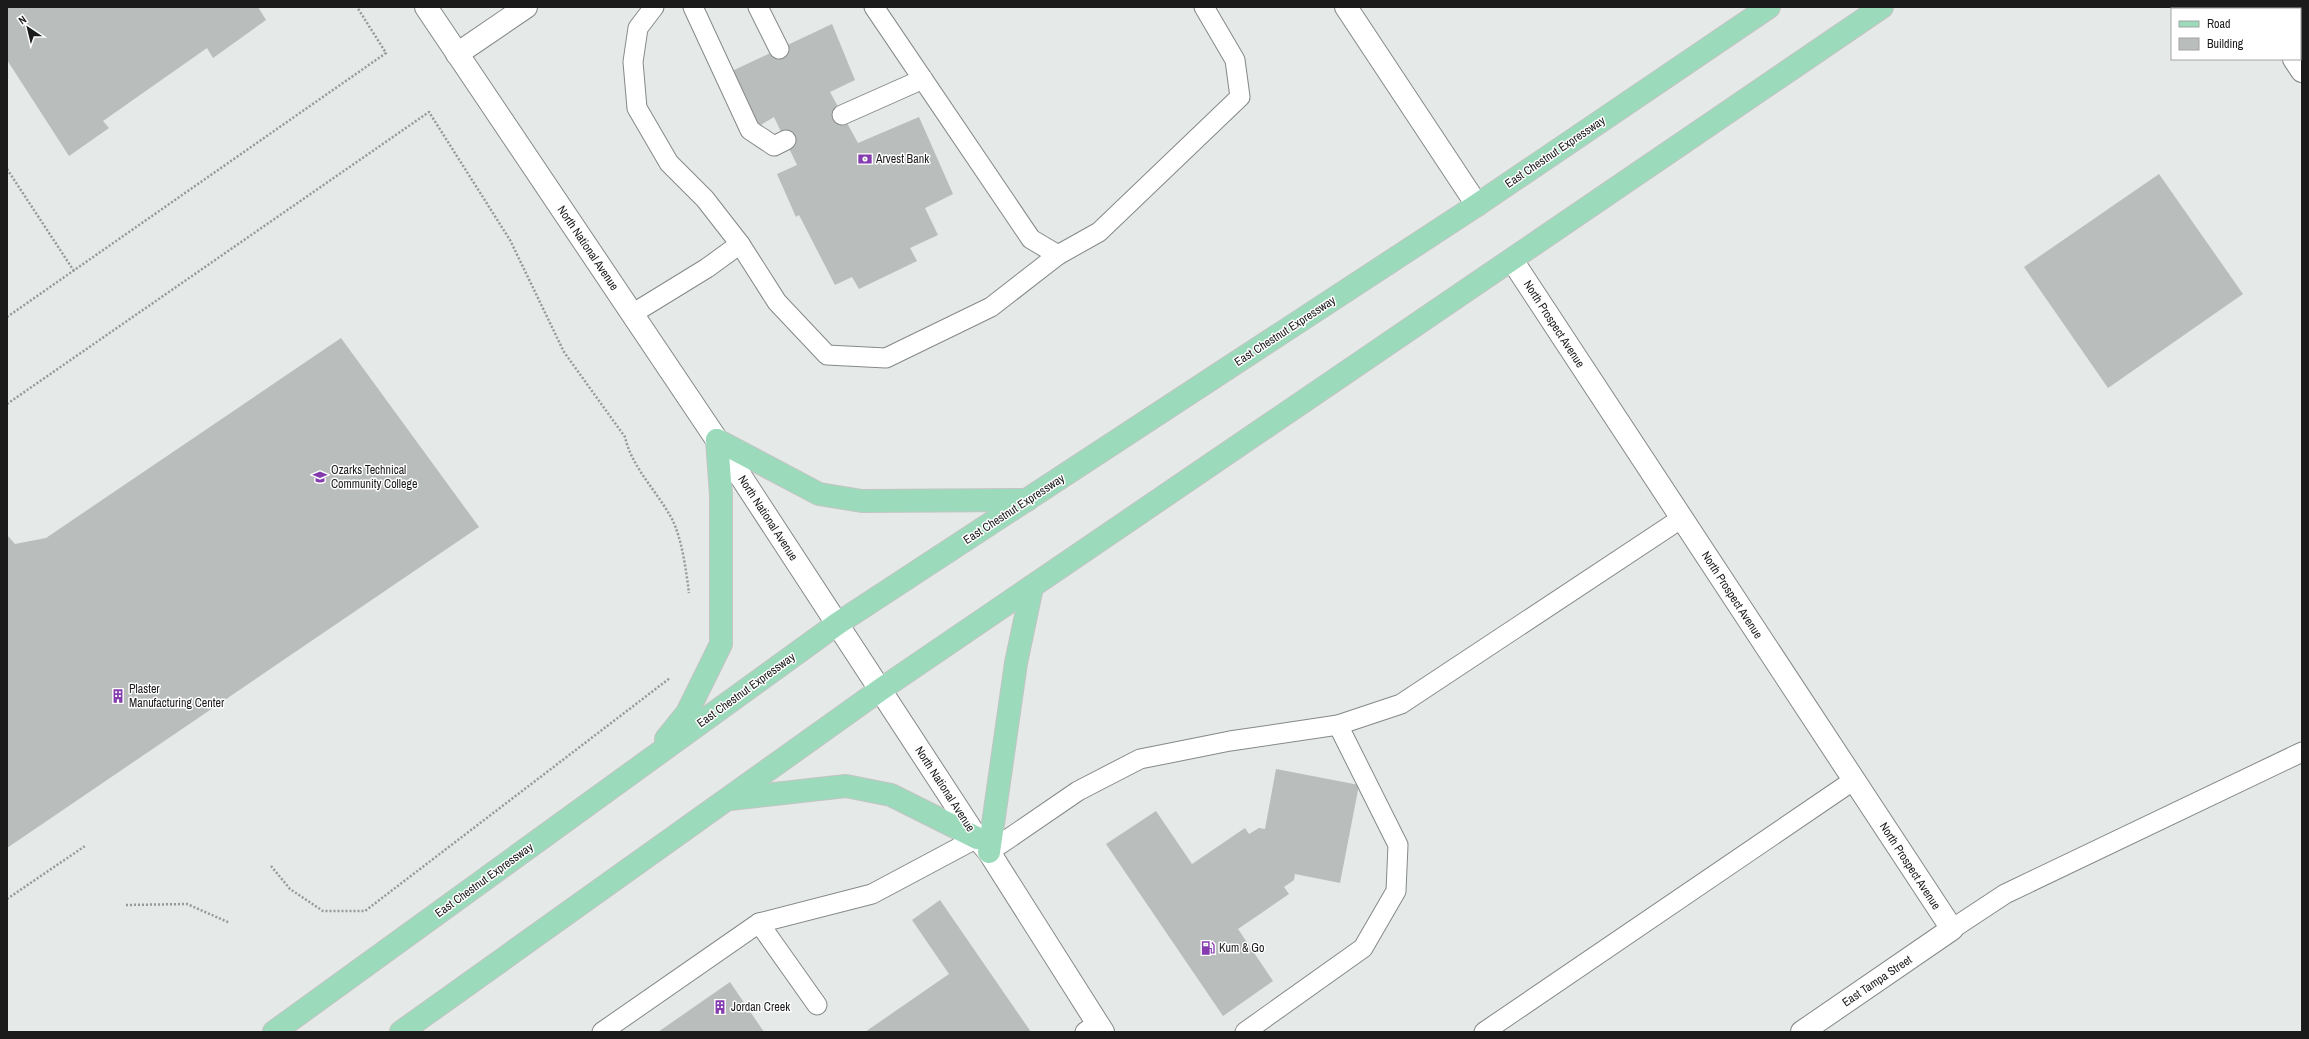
<svg xmlns="http://www.w3.org/2000/svg" width="2309" height="1039" viewBox="0 0 2309 1039" font-family="'Archivo Narrow',sans-serif">
	<style>
		.building { fill: #b9bdbb }
		.lines { fill: none; stroke-linecap: round; stroke-linejoin: round }
		.lane-casing { stroke: #858987; stroke-width: 21 }
		.street-casing { stroke: #858987; stroke-width: 24 }
		.secondary-casing { stroke: #858987; stroke-width: 24 }
		.primary-casing { stroke: #c3c4c3; stroke-width: 24 }
		.path { stroke: #969998; stroke-width: 2.5; stroke-dasharray: 2 2; stroke-linecap: butt }
		.lane { stroke: #fff; stroke-width: 19 }
		.street { stroke: #fff; stroke-width: 22 }
		.secondary { stroke: #fff; stroke-width: 22 }
		.primary { stroke: #9bdbbc; stroke-width: 22 }
		.labels { text-anchor: middle; stroke-width: 3; stroke-linejoin: round; paint-order: stroke }
		.street-label { font-size: 12px; fill: #1a1b1a; stroke: #fff }
		.poi-label { font-size: 12px; fill: #1a1b1a; stroke: #fff; text-anchor: start }
	</style>
	<rect width="100%" height="100%" fill="#e5e9e7"/>
	<!-- building -->
	<g class="building">
		<polygon points="7,7 258,7 266,20 213,58 207,48 103,121 109,128 69,156 7,60"/>
		<polygon points="832,24 855,80 830,92 858,143 919,117 953,194 925,208 938,235 910,248 917,261 859,289 852,277 835,285 799,215 796,217 777,174 797,165 774,117 759,126 732,71"/>
		<polygon points="2159,174 2243,294 2108,388 2024,267"/>
		<polygon points="341,338 479,527 7,848 7,535 15,544 46,538"/>
		<polygon points="1276,769 1359,785 1340,883 1295,874 1294,880 1284,887 1289,894 1238,929 1273,981 1223,1016 1106,844 1156,811 1192,864 1245,828 1249,834 1259,828 1265,829"/>
		<polygon points="940,900 1031,1032 865,1032 949,974 912,920"/>
		<polygon points="730,982 764,1032 658,1032"/>
	</g>
	<g class="lines">
		<defs>
			<g id="lane">
				<polyline points="654,7 638,28 633,62 637,108 669,163 705,199 740,244"/>
				<polyline points="693,7 750,130 774,146 786,140"/>
				<polyline points="758,7 779,49"/>
				<polyline points="874,7 1031,239 1058,255 1099,232 1240,97 1235,60 1204,7"/>
				<polyline points="842,115 923,79"/>
				<polyline points="632,314 707,268 740,244 777,302 827,355 886,358 991,307 1058,255"/>
				<polyline points="989,852 1078,791 1140,759 1230,741 1338,725 1401,704 1682,518"/>
				<polyline points="759,923 817,1005"/>
				<polyline points="1952,929 2005,894 2302,752"/>
				<polyline points="602,1032 759,923 872,894 977,838"/>
				<polyline points="1085,1032 1098,1023"/>
				<polyline points="1245,1032 1363,948 1396,891 1398,845 1338,725"/>
				<polyline points="1484,1032 1854,780"/>
			</g>
			<g id="street">
				<polyline points="1346,7 1477,205"/>
				<polyline points="2261,7 2262,9"/>
				<polyline points="457,54 526,7"/>
				<polyline points="2294,59 2302,71"/>
				<polyline points="1512,260 1952,929 1802,1032"/>
			</g>
			<polyline id="secondary" points="426,7 717,440 977,838 989,852 1103,1032"/>
			<g id="primary">
				<polyline points="717,440 819,494 862,501 1027,500"/>
				<polyline points="666,739 687,713 721,644 721,495 717,440"/>
				<polyline points="730,799 846,786 891,795 977,838"/>
				<polyline points="989,852 1016,663 1032,587"/>
				<polyline points="274,1032 837,624 1477,205 1769,7"/>
				<polyline points="401,1032 880,690 1882,7"/>
			</g>
		</defs>
		<!-- lane casing -->
		<use href="#lane" class="lane-casing"/>
		<!-- street casing -->
		<use href="#street" class="street-casing"/>
		<!-- secondary casing -->
		<use href="#secondary" class="secondary-casing"/>
		<!-- primary casing -->
		<use href="#primary" class="primary-casing"/>
		<!-- path -->
		<g class="path">
			<polyline points="7,169 74,271"/>
			<polyline points="7,317 386,53 357,7"/>
			<path d="M7,404L429,112L510,240L564,352L625,437C632,468 657,491 672,519C682,539 686,570 689,593"/>
			<polyline points="271,866 290,889 323,911 365,911 670,678"/>
			<polyline points="7,899 85,846"/>
			<polyline points="126,905 187,904 230,923"/>
		</g>
		<!-- lane -->
		<use href="#lane" class="lane"/>
		<!-- street -->
		<use href="#street" class="street"/>
		<!-- secondary -->
		<use href="#secondary" class="secondary"/>
		<!-- primary -->
		<use href="#primary" class="primary"/>
	</g>
	<!-- icons -->
	<defs>
		<symbol id="bank-bare" viewBox="-9 -9 18 18"><path d="M-6-4H6V4H-6ZM0-2.3a2.3 2.3 0 1 0 0 4.6a2.3 2.3 0 1 0 0-4.6Z" fill="#843caf" stroke="#fff" stroke-width="2.5" paint-order="stroke"/></symbol>
		<symbol id="university-bare" viewBox="-9 -9 18 18"><path d="M0-5L7-2L0 1L-7-2ZM-4 1L0 2.5L4 1V4Q0 6-4 4Z" fill="#843caf" stroke="#fff" stroke-width="2.5" paint-order="stroke"/></symbol>
		<symbol id="building-bare" viewBox="-9 -9 18 18"><path d="M-4-6H4V6H1V3H-1V6H-4ZM-2.5-4.3h1.7v1.8h-1.7ZM.8-4.3h1.7v1.8H.8ZM-2.5-1h1.7V.8h-1.7ZM.8-1h1.7V.8H.8Z" fill="#843caf" stroke="#fff" stroke-width="2.5" paint-order="stroke"/></symbol>
		<symbol id="fuel-bare" viewBox="-9 -9 18 18"><path d="M-5.5-6h7V0h2V4h1.3V-2.5L3-4.5l.8-.8L6-3V5H2.5V1h-1V6h-7ZM-4.2-4.7v3.2H.2V-4.7Z" fill="#843caf" stroke="#fff" stroke-width="2.5" paint-order="stroke"/></symbol>
	</defs>
	<g fill-rule="evenodd">
		<use href="#bank-bare" x="855" y="149" width="20" height="20"/>
		<use href="#university-bare" x="310" y="467" width="20" height="20"/>
		<use href="#building-bare" x="108" y="686" width="20" height="20"/>
		<use href="#fuel-bare" x="1198" y="938" width="20" height="20"/>
		<use href="#building-bare" x="710" y="997" width="20" height="20"/>
	</g>
	<g class="labels">
		<!-- street labels -->
		<g class="street-label">
			<text transform="translate(1555 152) rotate(-34)" y="4">East Chestnut Expressway</text>
			<text transform="translate(588 248) rotate(56)" y="4">North National Avenue</text>
			<text transform="translate(1554 324) rotate(57)" y="4">North Prospect Avenue</text>
			<text transform="translate(1285 331) rotate(-33)" y="4">East Chestnut Expressway</text>
			<text transform="translate(1014 509) rotate(-33)" y="4">East Chestnut Expressway</text>
			<text transform="translate(768 518) rotate(57)" y="4">North National Avenue</text>
			<text transform="translate(1732 595) rotate(57)" y="4">North Prospect Avenue</text>
			<text transform="translate(746 690) rotate(-36)" y="4">East Chestnut Expressway</text>
			<text transform="translate(945 789) rotate(57)" y="4">North National Avenue</text>
			<text transform="translate(1910 866) rotate(57)" y="4">North Prospect Avenue</text>
			<text transform="translate(484 880) rotate(-36)" y="4">East Chestnut Expressway</text>
			<text transform="translate(1877 981) rotate(-34)" y="4">East Tampa Street</text>
		</g>
		<!-- poi labels -->
		<g class="poi-label">
			<text x="876" y="163">Arvest Bank</text>
			<text x="331" y="474">Ozarks Technical<tspan x="331" dy="14">Community College</tspan></text>
			<text x="129" y="693">Plaster<tspan x="129" dy="14">Manufacturing Center</tspan></text>
			<text x="1219" y="952">Kum &amp; Go</text>
			<text x="731" y="1011">Jordan Creek</text>
		</g>
	</g>
	<!-- border -->
	<rect width="2309" height="1039" fill="none" stroke="#1a1b1a" stroke-width="16"/>
	<!-- legend -->
	<rect x="2171" y="8" width="130" height="52" fill="#ffffff" stroke="#a3a4a3"/>
	<rect x="2179" y="21" width="20" height="6" fill="#9bdbbc" stroke="#a3a4a3"/>
	<text x="2207" y="28" font-size="12" fill="#1a1b1a">Road</text>
	<rect x="2179" y="38" width="20" height="12" fill="#b9bdbb" stroke="#a3a4a3"/>
	<text x="2207" y="48" font-size="12" fill="#1a1b1a">Building</text>
	<!-- north arrow -->
	<g transform="translate(28 28) rotate(325)" stroke="#ffffff" stroke-width="3" paint-order="stroke">
	<path d="M0-3L7 15L0 10L-7 15Z" fill="#1a1b1a"/>
	<text y="-6" font-size="11" font-weight="bold" text-anchor="middle" fill="#1a1b1a">N</text>
	</g>
</svg>
